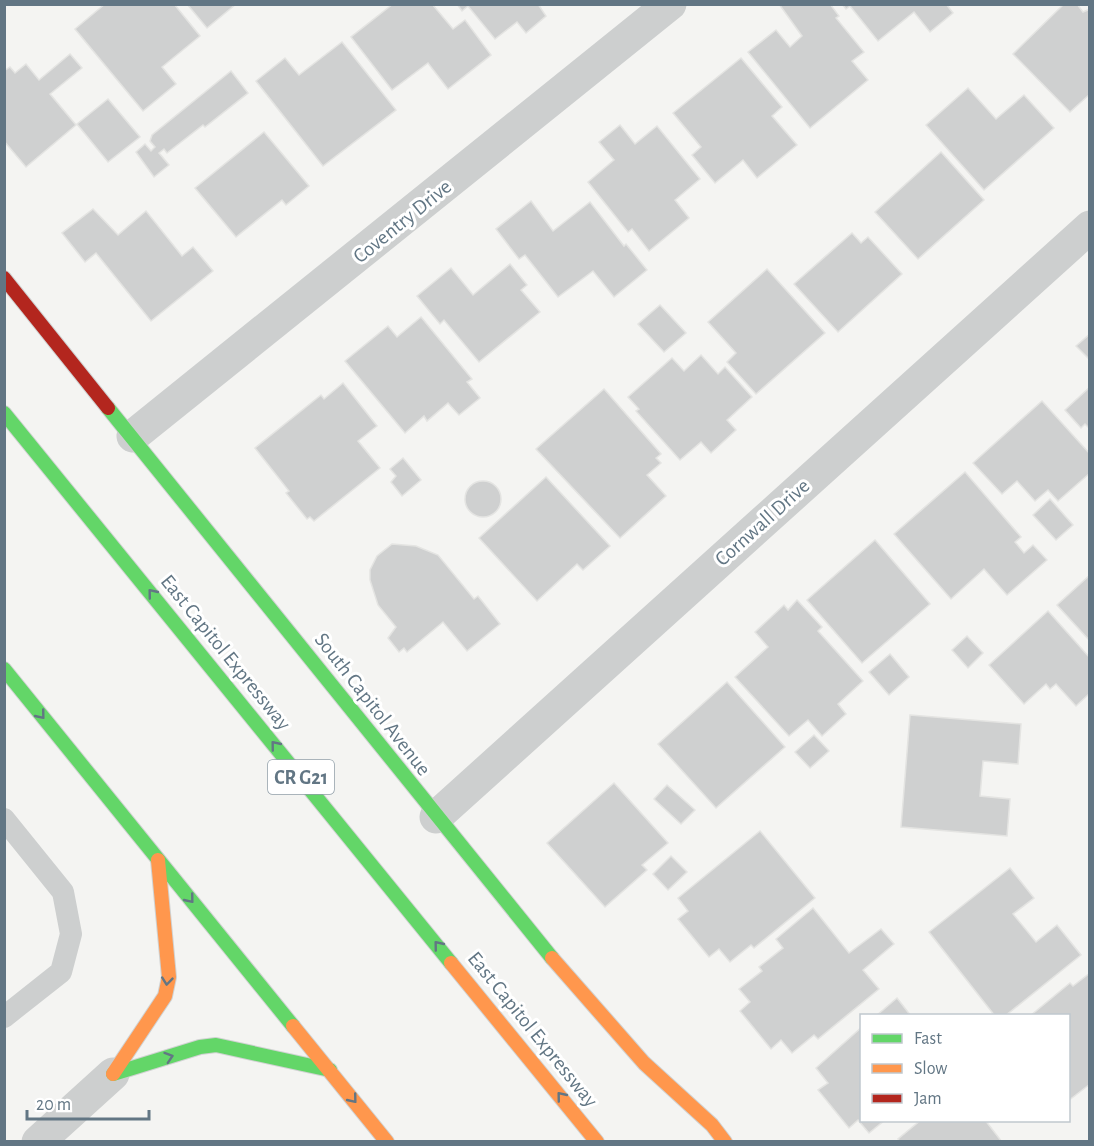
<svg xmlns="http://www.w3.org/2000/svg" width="1094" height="1146" viewBox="0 0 1094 1146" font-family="'Alegreya Sans',sans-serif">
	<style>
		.building { fill: #cfd0d0; stroke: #e4e4e2; stroke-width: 1.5 }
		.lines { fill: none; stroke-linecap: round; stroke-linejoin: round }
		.fast-casing { stroke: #d0d2d2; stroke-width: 16 }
		.slow-casing { stroke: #d0d2d2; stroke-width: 16 }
		.jam-casing { stroke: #d0d2d2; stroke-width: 16 }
		.lane { stroke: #cdcfcf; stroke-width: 22 }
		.street { stroke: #cdcfcf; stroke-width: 33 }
		.fast { stroke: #63d668; stroke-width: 14 }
		.slow { stroke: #ff974d; stroke-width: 14 }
		.jam { stroke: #b3261e; stroke-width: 14 }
		.oneway { stroke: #627684 }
		.labels { text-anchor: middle; stroke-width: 6; stroke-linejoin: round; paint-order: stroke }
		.shield { fill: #fff; stroke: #919fa9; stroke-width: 1.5 }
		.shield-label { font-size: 20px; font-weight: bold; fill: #627684 }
		.street-label { font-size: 21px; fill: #627684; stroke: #fff }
	</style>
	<rect width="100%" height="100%" fill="#f4f4f2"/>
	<!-- building -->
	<g class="building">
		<polygon points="105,4 174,4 200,36 162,67 176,84 143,111 75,29"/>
		<polygon points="187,4 236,4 207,28"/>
		<polygon points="393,4 432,4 453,29 465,20 491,55 448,89 428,63 392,90 351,37"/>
		<polygon points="457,4 538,4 546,16 526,33 517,22 495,39 468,6 462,11"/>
		<polygon points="830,4 839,16 836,18 864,52 852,61 868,80 810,128 748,52 776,30 790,47 802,36 779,4"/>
		<polygon points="842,4 946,4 953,13 930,32 914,12 878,41 850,6 846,9"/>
		<polygon points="1064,4 1077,4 1083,12 1090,9 1090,94 1070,112 1013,54"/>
		<polygon points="342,42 396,110 323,166 256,81 285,58 299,75"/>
		<polygon points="70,54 82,68 50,94 76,125 26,167 4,141 4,71 10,67 15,73 26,64 39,80"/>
		<polygon points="741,58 782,107 772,116 797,145 757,178 743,160 715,183 692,155 701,147 673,113"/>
		<polygon points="231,71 248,93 205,127 203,125 167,153 164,149 159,153 169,165 154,177 136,152 145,144 151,151 155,147 150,141 152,135"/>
		<polygon points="968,88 996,119 1024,95 1054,128 984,190 926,125"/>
		<polygon points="108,99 140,137 108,162 77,124"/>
		<polygon points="620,125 635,144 657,126 700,179 675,200 689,218 649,251 632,229 628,232 588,182 614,160 599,142"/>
		<polygon points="264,132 309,186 286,205 282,200 236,237 195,188"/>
		<polygon points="941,152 984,200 918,259 875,212"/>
		<polygon points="531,201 553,231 590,202 624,246 626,244 647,270 614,297 593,271 558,297 525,255 519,259 496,229"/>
		<polygon points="93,209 118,235 146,211 182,256 193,247 213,271 151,321 96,253 85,262 62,233"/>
		<polygon points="852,233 861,243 868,237 902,274 838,332 794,284"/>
		<polygon points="510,264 527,285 521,290 540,312 479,362 444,320 440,324 417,296 451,268 473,295"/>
		<polygon points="767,269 825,333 756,394 727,362 736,353 708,322"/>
		<polygon points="660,305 686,333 664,352 638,324"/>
		<polygon points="421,317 472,379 467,382 480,398 459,415 448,403 427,421 424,416 405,433 345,361 388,326 397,337"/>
		<polygon points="1090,334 1090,360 1076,346"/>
		<polygon points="701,355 718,374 725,367 752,397 727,420 736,430 711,453 701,442 680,460 636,411 639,409 628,397 672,358 684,371"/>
		<polygon points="343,383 377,426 358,441 380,468 314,521 310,517 307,519 286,493 289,491 255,448 321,395 324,399"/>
		<polygon points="1090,387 1090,429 1085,424 1081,428 1065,410"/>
		<polygon points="604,389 661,454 656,458 661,463 647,475 666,496 620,538 536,449"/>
		<polygon points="1042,401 1090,454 1090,473 1058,501 1048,490 1035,501 1017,481 1002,494 973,463"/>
		<polygon points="403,458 421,480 402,496 391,482 396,476 390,469"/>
		<polygon points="965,472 1021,537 1015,542 1024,553 1033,545 1047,560 1007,595 984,569 951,599 894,534"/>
		<polygon points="546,477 610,546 583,570 577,564 537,601 479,538"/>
		<circle cx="483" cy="499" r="18"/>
		<polygon points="1050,499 1073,525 1056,540 1033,515"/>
		<polygon points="875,540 930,604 862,663 807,600"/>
		<polygon points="392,544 416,546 438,555 474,599 478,596 500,624 467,651 443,622 407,652 404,648 399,652 388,638 396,627 378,605 370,580 370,570 377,556"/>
		<polygon points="1090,575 1090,641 1057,605"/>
		<polygon points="797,600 822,627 818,631 863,681 838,704 846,714 822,736 808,720 789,736 735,677 768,647 755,632 784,605 788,610"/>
		<polygon points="1048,611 1090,658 1090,693 1076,706 1056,684 1050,689 1046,684 1024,704 989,665"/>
		<polygon points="967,636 983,653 968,668 952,650"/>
		<polygon points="890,654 909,677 889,695 869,672"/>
		<polygon points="727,682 785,747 716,808 658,744"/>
		<polygon points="910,715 1021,724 1018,764 983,761 980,796 1010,799 1007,836 901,827"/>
		<polygon points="814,735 829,751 810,768 795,752"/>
		<polygon points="614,783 668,843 642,865 647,870 605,907 547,843"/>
		<polygon points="667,785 695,810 681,824 654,799"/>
		<polygon points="760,831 815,898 754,948 751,945 730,962 719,949 709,957 678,919 688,911 678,898"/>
		<polygon points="671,856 687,872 668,890 653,874"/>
		<polygon points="1010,868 1034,898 1013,914 1036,942 1057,925 1081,955 1005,1016 995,1016 929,932"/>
		<polygon points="813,908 849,953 881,929 894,944 863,970 879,989 818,1039 814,1035 792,1053 781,1040 771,1049 740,1011 750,1002 739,989 762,971 759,967 783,948 776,939"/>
		<polygon points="1090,973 1090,1084 1068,1101 1068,1016 1030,1016 1070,983 1073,986"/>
		<polygon points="897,998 911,1016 876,1016"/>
		<polygon points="862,1027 862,1120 885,1120 869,1133 858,1120 849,1128 818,1090 828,1083 816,1068"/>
		<polygon points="921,1120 985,1120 1002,1142 900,1142 898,1139"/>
	</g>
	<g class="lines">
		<defs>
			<g id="fast">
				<polyline points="108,408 552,958"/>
				<polyline points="4,413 451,963"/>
				<polyline points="4,669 293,1026"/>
				<polyline points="113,1074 200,1047 216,1045 330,1070"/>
			</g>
			<g id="slow">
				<polyline points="552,958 644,1063 712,1125 725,1142"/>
				<polyline points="451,963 597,1142"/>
				<polyline points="293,1026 387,1142"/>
				<polyline points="113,1074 165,996 169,977 158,860"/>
			</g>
			<polyline id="jam" points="4,278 108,408"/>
		</defs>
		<!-- fast casing -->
		<use href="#fast" class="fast-casing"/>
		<!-- slow casing -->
		<use href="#slow" class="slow-casing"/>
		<!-- jam casing -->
		<use href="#jam" class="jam-casing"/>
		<!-- lane -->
		<polyline class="lane" points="4,819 63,892 71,934 61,972 4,1017"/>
		<!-- street -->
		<g class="street">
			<polyline points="133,436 670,4"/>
			<polyline points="436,817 1090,227"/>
			<polyline points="38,1142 113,1074"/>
		</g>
		<!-- fast -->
		<use href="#fast" class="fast"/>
		<!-- slow -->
		<use href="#slow" class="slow"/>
		<!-- jam -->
		<use href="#jam" class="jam"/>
	</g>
	<!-- one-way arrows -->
	<defs><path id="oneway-chevron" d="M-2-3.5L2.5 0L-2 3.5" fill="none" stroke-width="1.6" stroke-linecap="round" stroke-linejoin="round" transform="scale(1.5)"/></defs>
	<g class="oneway">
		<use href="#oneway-chevron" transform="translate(152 593) rotate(-129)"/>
		<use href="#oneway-chevron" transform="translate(41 715) rotate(51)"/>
		<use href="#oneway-chevron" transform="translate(275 745) rotate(-129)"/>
		<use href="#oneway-chevron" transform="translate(190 899) rotate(51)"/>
		<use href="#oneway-chevron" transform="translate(438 945) rotate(-129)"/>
		<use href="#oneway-chevron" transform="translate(167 981) rotate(96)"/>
		<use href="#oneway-chevron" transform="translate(169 1057) rotate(-18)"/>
		<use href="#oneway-chevron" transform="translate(561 1096) rotate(-129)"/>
		<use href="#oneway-chevron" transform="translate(353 1099) rotate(51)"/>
	</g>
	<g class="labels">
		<!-- shield labels -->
		<rect class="shield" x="268" y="760" width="66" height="34" rx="4.5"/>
		<g class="shield-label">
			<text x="301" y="784">CR G21</text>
		</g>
		<!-- street labels -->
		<g class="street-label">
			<text transform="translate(402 221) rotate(-39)" y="7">Coventry Drive</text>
			<text transform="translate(762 522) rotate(-42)" y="7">Cornwall Drive</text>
			<text transform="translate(226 652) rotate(51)" y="7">East Capitol Expressway</text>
			<text transform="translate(373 704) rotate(52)" y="7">South Capitol Avenue</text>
			<text transform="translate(533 1029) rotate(51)" y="7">East Capitol Expressway</text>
		</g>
	</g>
	<!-- border -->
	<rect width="1094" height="1146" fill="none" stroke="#627684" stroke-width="12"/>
	<!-- legend -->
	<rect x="860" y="1014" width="210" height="108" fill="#ffffff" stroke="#c0c8ce" stroke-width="1.5"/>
	<rect x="872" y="1034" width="30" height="9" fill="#63d668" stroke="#c0c8ce" stroke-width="1.5"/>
	<text x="914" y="1044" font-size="18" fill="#627684">Fast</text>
	<rect x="872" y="1064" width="30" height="9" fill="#ff974d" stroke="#c0c8ce" stroke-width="1.5"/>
	<text x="914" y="1074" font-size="18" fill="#627684">Slow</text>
	<rect x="872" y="1094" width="30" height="9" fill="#b3261e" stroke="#c0c8ce" stroke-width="1.5"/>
	<text x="914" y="1104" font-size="18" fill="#627684">Jam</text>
	<!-- scale -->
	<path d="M27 1110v9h122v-9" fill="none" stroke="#627684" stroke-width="3"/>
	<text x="36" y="1110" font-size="18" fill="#627684" stroke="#ffffff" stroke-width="4.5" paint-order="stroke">20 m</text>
</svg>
